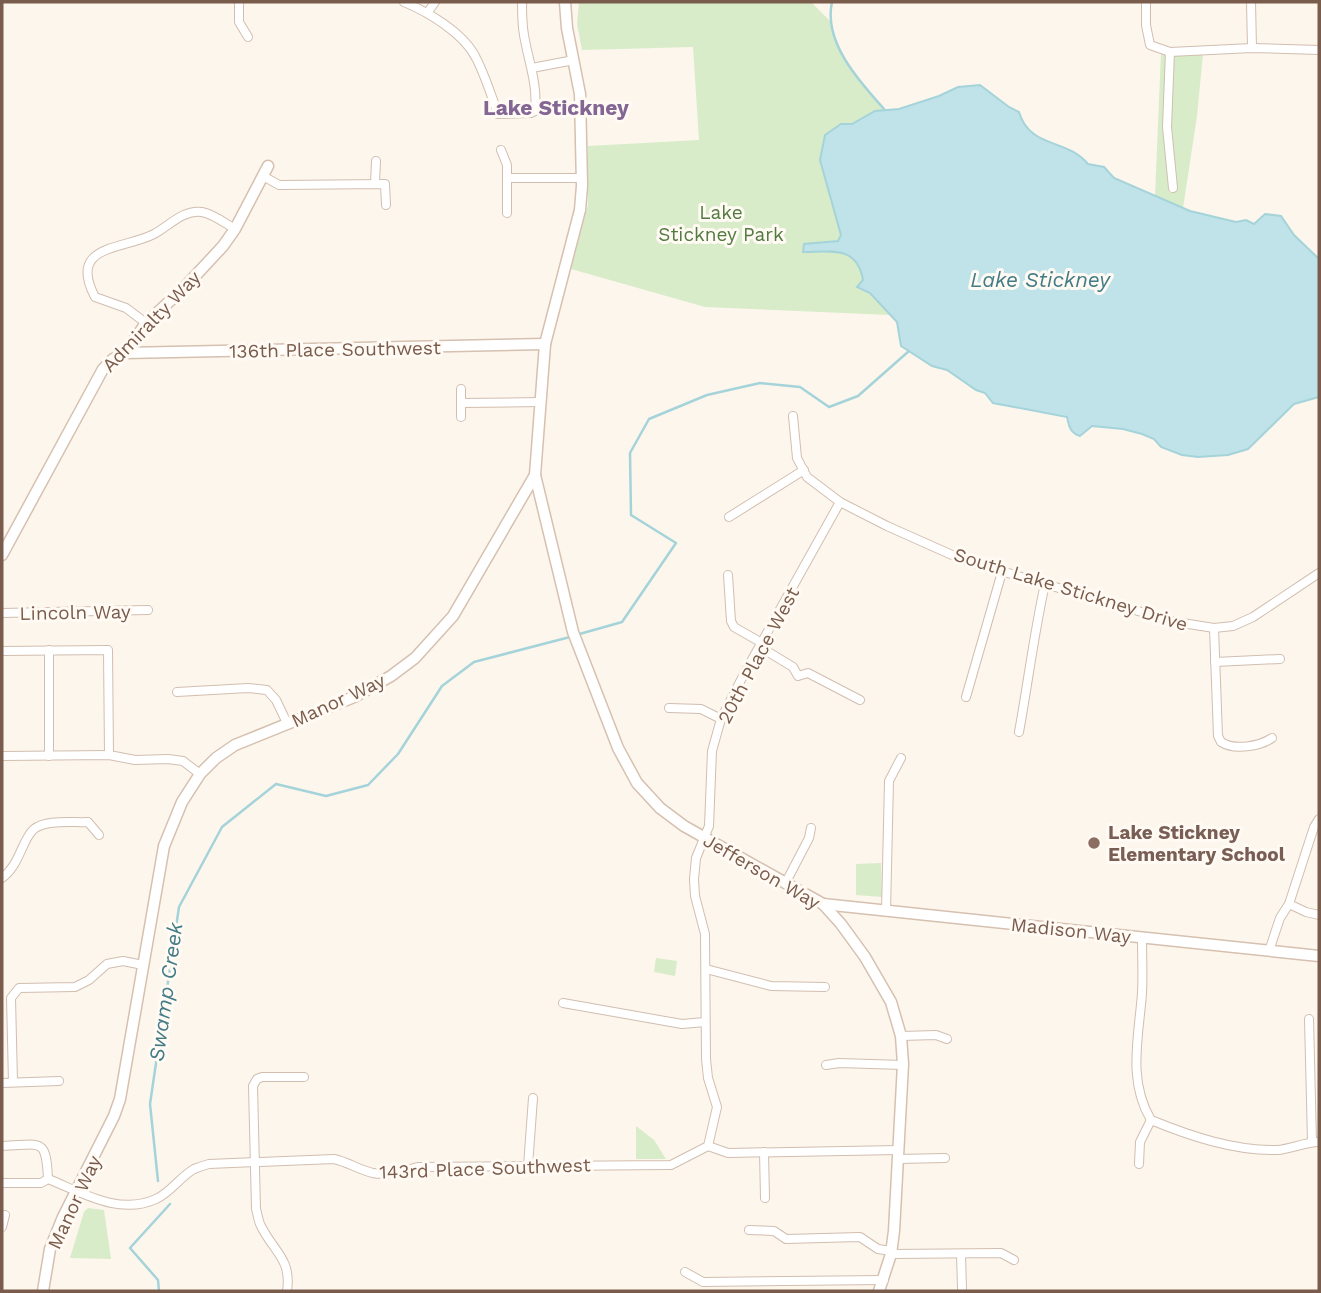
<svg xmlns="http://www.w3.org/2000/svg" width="1321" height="1293" viewBox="0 0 1321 1293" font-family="'Work Sans',sans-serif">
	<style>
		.green { fill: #d8ecc9 }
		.water { fill: #bfe3e8; stroke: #a5d3da; stroke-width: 2 }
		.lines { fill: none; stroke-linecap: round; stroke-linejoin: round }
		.stream { stroke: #a5d3da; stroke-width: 2.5 }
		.street-casing { stroke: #d1beb0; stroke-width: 10 }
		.secondary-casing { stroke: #d6c0b0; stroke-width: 13 }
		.street { stroke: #fff; stroke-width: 8 }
		.secondary { stroke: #fff; stroke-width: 10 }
		.education-dot { fill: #8d6e63; stroke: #fffaf3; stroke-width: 2.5 }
		.labels { text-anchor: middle; stroke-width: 6; stroke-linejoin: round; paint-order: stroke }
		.park-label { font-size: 19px; fill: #537a41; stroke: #fffaf3 }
		.street-label { font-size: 19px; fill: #7a5c4d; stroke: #fffaf3 }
		.education-label { font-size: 19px; font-weight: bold; fill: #785e54; stroke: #fffaf3; text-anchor: start }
		.neighbourhood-label { font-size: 21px; font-weight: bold; fill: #846695; stroke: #fffaf3 }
		.water-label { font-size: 21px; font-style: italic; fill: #437c86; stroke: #fffaf3 }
	</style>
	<rect width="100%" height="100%" fill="#fdf6ec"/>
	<!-- green -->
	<g class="green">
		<polygon points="579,2 811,2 830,21 837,46 865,88 884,109 852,124 841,124 825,135 820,161 841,235 839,241 804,244 803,252 841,252 854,257 870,293 890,315 705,307 571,269 588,205 588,146 699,140 693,47 582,50 577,24"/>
		<polygon points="1161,53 1203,54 1197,116 1183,208 1155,196"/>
		<polygon points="881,863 882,897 856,895 856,864"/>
		<polygon points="656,958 677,961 675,976 654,972"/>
		<polygon points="636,1126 654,1140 666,1159 636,1159"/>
		<polygon points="88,1208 104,1210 111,1259 70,1258 84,1212"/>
	</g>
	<!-- water -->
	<path class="water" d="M980,85L1009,107L1019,112C1030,149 1067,138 1088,164L1104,167L1114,178L1190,211L1236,222L1246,220L1254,224L1265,214L1281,216L1294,235L1319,259V397L1294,404L1248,449L1228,455L1198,457L1182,455L1161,447L1154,439L1142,434L1123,429L1092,426L1080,436C1070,433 1069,426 1067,417L993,403L985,393L976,390L947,370L932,366L901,346L897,322L870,293L857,287L863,280C857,245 831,252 803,252L804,244L838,241L841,235L820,160L825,135L841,124H852L875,111L899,109L939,96L958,87Z"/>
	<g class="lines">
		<!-- stream -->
		<g class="stream">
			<path d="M832,2C823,42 859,81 884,109"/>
			<polyline points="576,635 622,622 676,543 631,515 630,453 649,419 707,395 760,383 800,387 829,407 858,396 909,351"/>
			<polyline points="158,1181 150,1104 179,907 222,827 276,784 326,796 368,785 398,754 442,686 474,662 570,637"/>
			<polyline points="159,1291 158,1280 130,1248 170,1204"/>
		</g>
		<defs>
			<g id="street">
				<polyline points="239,2 239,22 248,37"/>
				<path d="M404,2C428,12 464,33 476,58C485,75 491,95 498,114L531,113L535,111C538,84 528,60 524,35C522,24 522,13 522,2"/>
				<polyline points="1146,2 1146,25 1150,45 1170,52 1252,48 1319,50"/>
				<polyline points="1251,2 1252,48"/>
				<polyline points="428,12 435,2"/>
				<polyline points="1170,52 1167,127 1173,188"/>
				<polyline points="532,68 574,60"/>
				<polyline points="501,150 507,165 507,213"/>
				<polyline points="263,176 279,185 385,184 386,205"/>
				<polyline points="507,178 582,178"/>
				<polyline points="375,184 376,161"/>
				<path d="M146,323L126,308L95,297C67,244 123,250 154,234C168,227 183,209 202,212C213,214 225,223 235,229"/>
				<polyline points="461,389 461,417"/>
				<polyline points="461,403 540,402"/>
				<polyline points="793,416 797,458 807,477 840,502 887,526 961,559 1045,584 1176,622 1214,628 1233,626 1253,617 1319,573"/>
				<polyline points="729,517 804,470"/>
				<polyline points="728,575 731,621 734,627 762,643"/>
				<polyline points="2,613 148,610"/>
				<path d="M1214,628L1218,736L1221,742C1235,751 1260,746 1272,738"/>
				<polyline points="760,647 793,667 798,676 808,673 860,700"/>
				<polyline points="49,650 49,756"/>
				<polyline points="2,651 108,650 109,755"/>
				<polyline points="1215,662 1280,659"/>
				<polyline points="177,692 248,688 267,690 276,700 287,723"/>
				<polyline points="966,697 1002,572"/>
				<polyline points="669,708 701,709 721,719"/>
				<path d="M1019,732C1028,683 1034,633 1045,584"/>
				<polyline points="2,756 109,755 135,760 168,759 183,761 200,774"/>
				<path d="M2,878C20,865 22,839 34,829C46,819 74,823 88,822L99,835"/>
				<polyline points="785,884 809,838 811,828"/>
				<polyline points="1289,904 1306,912 1319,915"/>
				<polyline points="886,911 889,781 901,758"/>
				<path d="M1142,938C1142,956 1143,975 1142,993C1139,1036 1127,1080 1151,1120"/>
				<polyline points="1269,951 1280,918 1289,904 1314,827 1319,819"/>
				<polyline points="706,969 771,986 825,987"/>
				<polyline points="563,1003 682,1024 705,1022"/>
				<polyline points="1309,1019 1312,1142"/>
				<polyline points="901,1036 936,1035 947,1039"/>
				<polyline points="826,1065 839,1063 903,1065"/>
				<polyline points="13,1082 11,998 19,988 75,987 89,980 107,964 123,961 143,965"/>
				<polyline points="2,1083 59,1081"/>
				<path d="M1151,1120C1190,1136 1234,1151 1277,1150C1291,1149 1305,1142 1319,1142"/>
				<path d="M2,1146C41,1145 46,1136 48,1179"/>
				<polyline points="708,1146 717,1107 708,1078 706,1059 705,934 695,896 694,879 696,858 709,826 712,751 721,719 744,674 840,502"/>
				<polyline points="764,1152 765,1198"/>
				<polyline points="898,1159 945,1158"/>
				<polyline points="1139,1164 1140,1142 1151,1120"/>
				<polyline points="528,1166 533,1098"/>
				<path d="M2,1183H41L48,1179C81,1192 119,1216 156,1199C171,1192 180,1177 194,1169C199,1167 205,1165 209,1164L334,1159C348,1162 359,1170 373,1173C387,1176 405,1170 419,1167L671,1165L708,1146L728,1153L899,1150"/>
				<polyline points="2,1227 5,1215"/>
				<polyline points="749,1230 774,1231 786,1239 860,1237 878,1249 891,1251"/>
				<polyline points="891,1254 1001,1253 1014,1260"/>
				<polyline points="961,1254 962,1288"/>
				<polyline points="685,1272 703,1282 884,1280"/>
				<path d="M287,1291C292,1259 273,1251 261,1226C258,1221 258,1215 256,1209L253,1086L257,1079L262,1077H304"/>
			</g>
			<g id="secondary">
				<polyline points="125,353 545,344"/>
				<polyline points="535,475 573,632 618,748 637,783 660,808 684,826 823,904 841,924 865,957 891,1002 901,1036 903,1064 894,1231 891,1254 879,1291"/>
				<polyline points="2,555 103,369 113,359 125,353 146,323 183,289 223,246 235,229 268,166"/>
				<polyline points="823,904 1319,956"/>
				<polyline points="43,1291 50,1249 63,1217 114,1116 120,1099 164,846 182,802 200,774 216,758 235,745 354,697 391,676 415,658 453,616 535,475 545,344 580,210 582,186 580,94 567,28 565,2"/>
			</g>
		</defs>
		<!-- street casing -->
		<use href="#street" class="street-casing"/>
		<!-- secondary casing -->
		<use href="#secondary" class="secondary-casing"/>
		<!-- street -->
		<use href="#street" class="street"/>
		<!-- secondary -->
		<use href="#secondary" class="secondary"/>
	</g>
	<!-- markers -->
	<circle class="education-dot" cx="1094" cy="843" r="7"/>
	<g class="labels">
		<!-- park labels -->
		<g class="park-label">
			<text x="721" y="219">Lake<tspan x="721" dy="22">Stickney Park</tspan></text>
		</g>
		<!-- street labels -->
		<g class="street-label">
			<text transform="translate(151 321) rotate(-46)" y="7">Admiralty Way</text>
			<text transform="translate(335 349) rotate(-1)" y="7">136th Place Southwest</text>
			<text transform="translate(1071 589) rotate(17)" y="7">South Lake Stickney Drive</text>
			<text transform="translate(75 612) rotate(-1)" y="7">Lincoln Way</text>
			<text transform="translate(758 655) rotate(-62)" y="7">20th Place West</text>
			<text transform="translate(338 700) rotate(-25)" y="7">Manor Way</text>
			<text transform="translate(762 871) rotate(30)" y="7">Jefferson Way</text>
			<text transform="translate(1071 930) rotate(6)" y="7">Madison Way</text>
			<text transform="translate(485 1168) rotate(-2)" y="7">143rd Place Southwest</text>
			<text transform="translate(74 1202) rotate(-65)" y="7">Manor Way</text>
		</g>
		<!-- education labels -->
		<g class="education-label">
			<text x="1108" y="839">Lake Stickney<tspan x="1108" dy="22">Elementary School</tspan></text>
		</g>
		<!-- neighbourhood labels -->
		<g class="neighbourhood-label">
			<text x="556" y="115">Lake Stickney</text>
		</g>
		<!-- water labels -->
		<g class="water-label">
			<text x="1040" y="287">Lake Stickney</text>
			<text transform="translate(166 992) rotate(-82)" y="7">Swamp Creek</text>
		</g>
	</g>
	<!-- border -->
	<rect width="1321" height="1293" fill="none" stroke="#7a5c4d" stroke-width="7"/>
</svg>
